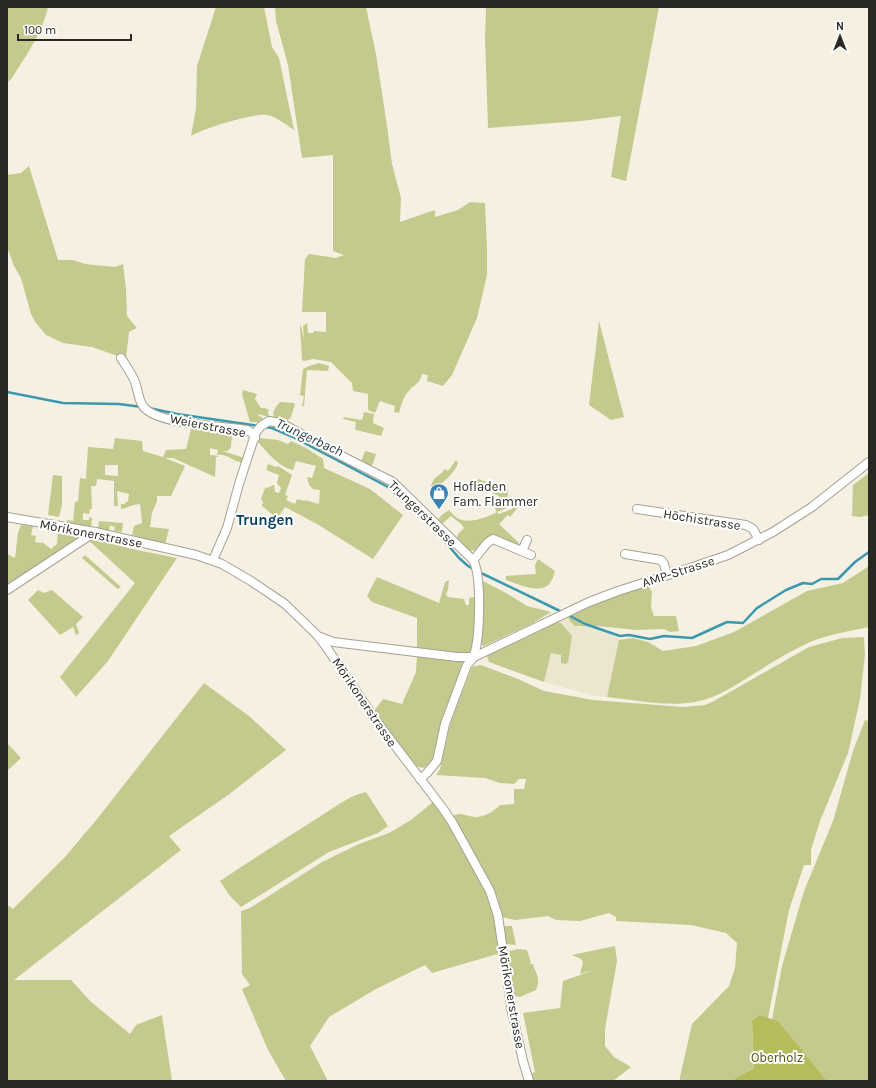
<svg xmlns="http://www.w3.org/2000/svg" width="876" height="1088" viewBox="0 0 876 1088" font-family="Karla,sans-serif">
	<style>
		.built { fill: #ede6cf }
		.green { fill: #c4ca8d; fill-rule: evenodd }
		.forest { fill: #b5bc5b }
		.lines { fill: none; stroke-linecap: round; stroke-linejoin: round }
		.stream { stroke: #3b98af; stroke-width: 2.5 }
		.minor-casing { stroke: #a6a192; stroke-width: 10 }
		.minor { stroke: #fff; stroke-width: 8 }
		.labels { text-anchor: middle; stroke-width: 4; stroke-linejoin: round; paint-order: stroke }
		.street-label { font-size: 13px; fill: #2a2822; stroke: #fff }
		.poi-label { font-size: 13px; fill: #2a2822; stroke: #fff; text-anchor: start }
		.park-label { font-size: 13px; fill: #52560c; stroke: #fff }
		.water-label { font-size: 14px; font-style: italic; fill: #1f353c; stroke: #fff }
		.quarter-label { font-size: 15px; font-weight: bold; fill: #093f62; stroke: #fff }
	</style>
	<rect width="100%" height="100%" fill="#f5f0e1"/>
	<!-- built -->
	<polygon class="built" points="567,614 598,626 620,640 607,697 595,696 544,682 550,653 561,655 566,664 555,621"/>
	<!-- green -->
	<g class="green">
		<path d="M7,7H48C43,32 25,57 12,78L7,83Z"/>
		<path d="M216,7H264L272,47L279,58L294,130C286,125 277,117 267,115C257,112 200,129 191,136L196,108L197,66Z"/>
		<path d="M275,7H366L376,54L387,126L392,164L401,198L400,222L435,210V217L458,210L470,202L485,203L487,249V275L477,318L452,375L443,386L427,381L428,375L422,374C420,384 414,384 408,392C403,397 401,406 399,413L394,412L395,406L380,401L375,413L368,410V394L353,391L352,383L331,362L313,359L304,361L302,360L300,327L301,326L304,339L303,326L307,323L308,333H313L314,331L326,332V312H302L305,259L309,254L336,258L344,255L333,251V155L302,158L288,65L276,21Z"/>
		<polygon points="486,7 659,7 626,181 611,177 621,116 581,121 488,128 485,37"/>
		<polygon points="29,166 58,260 73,260 85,264 115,267 123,264 126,289 127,316 137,328 129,332 126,359 92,347 63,343 46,335 36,323 31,314 21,278 14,266 7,247 7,175 21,173"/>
		<polygon points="599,321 624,417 611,420 589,405"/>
		<polygon points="319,363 329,366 328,371 307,370 304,406 302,406 304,396 300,395 303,369 309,366"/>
		<polygon points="243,390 257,394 255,399 261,408 265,408 269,410 268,412 268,414 269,415 268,417 259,414 258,415 264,419 259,422 250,422 242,394"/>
		<path d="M280,402L294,403L295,404L291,417L287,421L274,418C272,412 275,407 280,402Z"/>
		<polygon points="364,412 374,414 373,423 384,428 381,436 356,430 355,428 356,422 343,419 344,417 362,420"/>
		<path d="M191,429L232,432L231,447L228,451H222L245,458L242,464H241L240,462C231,460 226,453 217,455L218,450L210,448V455L220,456L216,457L215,477L173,458H165L185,466L171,496H157V501L152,513L150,527L169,529L165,545L132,535L134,526L142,523L140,504C133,504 128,508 121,509V504H124L128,501L129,494L117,491L118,506H114V481L97,479L96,486H91L92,509H90L89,514L83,513V520H89V517L92,518L91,529L66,525L67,520L73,521L75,502L78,501L80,478L86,479L88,447L113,449L115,438L142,441L143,451L163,457L166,450L186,449ZM105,465H118V476L105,475Z"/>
		<path d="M259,438L278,440L288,444L291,441L306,448L323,459L324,468L370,489L403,515L373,559L317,524L285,507L276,520L273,518V515L262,506V503L264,504L261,499L265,488L270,487L273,485H274L275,492L279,493L281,488L277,483L279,475L266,470L268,464L276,467L278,466L292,475L285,495L288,496L286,500L295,504L297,499L305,501V500L319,504L320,490L313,489L309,485L307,477L312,478L316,466L296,461L293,470C280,468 266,451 258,442Z"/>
		<polygon points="365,451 376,454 373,464 369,466 361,462"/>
		<path d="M456,460L458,463C454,474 444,481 435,489L431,487C433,476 439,477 445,469L448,471Z"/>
		<polygon points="869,473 869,515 860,517 852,516 853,485"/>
		<polygon points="53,475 62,476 62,505 59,517 48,515"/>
		<polygon points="478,479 508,489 507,508 497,512 495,508 499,496 488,491 475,489"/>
		<path d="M517,507H518L510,517L508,515L499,524L518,542L520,546L497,537L490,536L485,541L477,553L472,550L470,553L456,540L458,534L464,528L461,524L451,516L442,524L438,521C439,516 445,513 449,510C452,513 455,517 459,519C469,524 488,517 497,512L499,514Z"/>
		<polygon points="99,521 123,523 122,532 114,531 115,527 111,526 110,525 109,531 98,529"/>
		<polygon points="21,525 33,526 31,535 36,536 35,542 41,543 42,542 51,549 57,544 58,530 85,535 7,589 7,554 15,558 18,533"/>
		<polygon points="85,537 132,549 177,558 108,661 76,697 60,677 135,583"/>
		<polygon points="85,555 121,587 118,589 114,586 82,558"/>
		<path d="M538,559L555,571C554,575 552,580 550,583C542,595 517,584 506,580V576L536,574L535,565Z"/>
		<path d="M869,566V627C847,632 822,635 802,646C786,654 772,662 757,672C737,684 718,698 695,702C668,707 634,700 607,697L619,640L633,638L648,642L663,651L696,646L734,632L807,591L843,583Z"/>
		<polygon points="377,577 439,603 445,582 449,580 448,590 447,591 446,595 448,597 464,599 466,605 469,605 469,598 474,597 476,622 472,651 464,655 429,649 417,651 417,618 372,602 367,596"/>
		<polygon points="481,580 508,594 527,606 551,612 533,623 484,646 481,644"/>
		<polygon points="648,585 652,592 651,607 654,616 676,616 679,631 670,632 664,629 636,630 598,626 575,626 570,621 567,614 628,591"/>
		<polygon points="38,590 44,593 52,590 83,617 76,624 79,633 76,635 73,627 60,635 28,600"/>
		<polygon points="555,621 561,623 572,636 568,662 566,664 561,663 561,655 551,653 544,682 489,662 487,657 489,654"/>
		<path d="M864,637L865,655L860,699L848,753L820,821L811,850V865H804L789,910L768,1018L760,1015L752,1020L754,1068L731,1081H680V1077L692,1024L729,986L735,968L737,943L726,933L691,925L616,921V917L609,913L580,921L556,920L548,916L515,920L502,917L497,897L501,894L495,898L452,817C460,810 468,818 477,817C487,816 494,811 500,805L514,804V789H524L526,779H519L514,784L500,783L485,778L436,775L440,769L451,721L472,667L481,665L518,679L544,691L593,700L683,707L705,705L714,701L809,647L842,638Z"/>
		<polygon points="417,655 449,657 463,662 438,737 431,766 422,768 416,766 374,711 383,699 402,704 416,672"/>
		<polygon points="204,683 249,716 286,750 228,795 169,836 181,850 14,980 71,980 90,1001 130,1034 136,1025 162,1015 172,1081 7,1081 7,905 13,909 65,857 97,819"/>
		<polygon points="865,720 869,721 869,1081 827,1081 778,1022 772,1019 782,966 804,891 833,821 853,751"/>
		<polygon points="7,743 21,758 7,771"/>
		<path d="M366,792L388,826L378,833L329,852L241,907L230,896L220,881C251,860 282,841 313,821C330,811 347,796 366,792Z"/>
		<polygon points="433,802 440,811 473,866 487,894 496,918 501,953 432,973 425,965 376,989 329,1017 310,1046 328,1081 286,1081 268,1050 242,989 250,985 242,974 241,911 250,908 322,862 359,844 389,833 411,820"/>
		<polygon points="506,926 512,926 516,945 506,944 504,927"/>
		<polygon points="615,946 617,961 605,1029 605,1046 614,1057 631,1067 613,1081 532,1081 530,1074 535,1072 523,1013 560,1008 563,981 594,970 580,974 583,962 581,959 572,955"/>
		<path d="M517,949L527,950L531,963L529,964H533C536,974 541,979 536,990L520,997L513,996L507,952Z"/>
	</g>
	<!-- forest -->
	<polygon class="forest" points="760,1015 778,1021 827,1081 731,1081 754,1068 752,1020"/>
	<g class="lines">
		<!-- stream -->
		<g class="stream">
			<polyline points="7,392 63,403 119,404 142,407"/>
			<polyline points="149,408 177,414 259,426"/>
			<polyline points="264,427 272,428 293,437 388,487 436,531 459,558 468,566 475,570"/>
			<polyline points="479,572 560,611"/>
			<polyline points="570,616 585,624 620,636 629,635 650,639 664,636 692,638 727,622 743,623 757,608 786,590 803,583 812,584 821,579 838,579 855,562 869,552"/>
		</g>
		<defs>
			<g id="minor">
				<path d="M121,358C126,366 132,374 135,382C138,390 138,399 143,406C156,425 225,426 247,430L252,433L255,438"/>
				<polyline points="637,509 746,525 753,529 759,540"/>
				<polyline points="7,517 95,532 196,555 222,564 251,581 285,604 318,636 327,648 377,722 444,810 452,822 490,891 498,916 512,1012 523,1061 529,1081"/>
				<polyline points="522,551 527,540"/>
				<polyline points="625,554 661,560 664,564 667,575"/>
				<path d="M213,560L227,528L239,484L256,432L261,426L269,421L281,423L332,451L393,482L473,560C482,575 480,638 474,655C473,659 470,662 467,665L445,724L437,761L427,773L420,779"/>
				<path d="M473,560C480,554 485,542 493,539L531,555"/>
				<polyline points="7,590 95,532"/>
				<polyline points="320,637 333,642 457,657 474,657 589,602 618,591 687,569 728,555 773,532 812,507 869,462"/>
			</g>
		</defs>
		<!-- minor casing -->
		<use href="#minor" class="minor-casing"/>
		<!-- minor -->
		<use href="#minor" class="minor"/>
	</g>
	<!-- icons -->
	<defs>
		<symbol id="shop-pin" viewBox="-11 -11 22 30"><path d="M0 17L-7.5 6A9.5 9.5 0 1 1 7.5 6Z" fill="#3a82b6" stroke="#fff"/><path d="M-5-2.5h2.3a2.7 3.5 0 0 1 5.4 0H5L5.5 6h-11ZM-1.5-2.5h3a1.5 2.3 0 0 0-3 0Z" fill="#fff"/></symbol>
	</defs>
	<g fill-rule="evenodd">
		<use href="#shop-pin" x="428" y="482" width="22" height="30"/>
	</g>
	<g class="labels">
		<!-- street labels -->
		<g class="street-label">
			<text transform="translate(208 425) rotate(11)" y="5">Weierstrasse</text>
			<text transform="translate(423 513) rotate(44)" y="5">Trungerstrasse</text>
			<text transform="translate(702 519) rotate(9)" y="5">Höchistrasse</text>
			<text transform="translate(91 533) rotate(11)" y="5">Mörikonerstrasse</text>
			<text transform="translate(678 571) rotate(-18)" y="5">AMP-Strasse</text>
			<text transform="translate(365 702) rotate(56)" y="5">Mörikonerstrasse</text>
			<text transform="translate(512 997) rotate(80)" y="5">Mörikonerstrasse</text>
		</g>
		<!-- poi labels -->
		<g class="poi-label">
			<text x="453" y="491">Hofladen<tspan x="453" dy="15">Fam. Flammer</tspan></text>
		</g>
		<!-- park labels -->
		<g class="park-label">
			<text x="777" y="1062">Oberholz</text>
		</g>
		<!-- water labels -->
		<g class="water-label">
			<text transform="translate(310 437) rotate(25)" y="5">Trungerbach</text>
		</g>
		<!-- quarter labels -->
		<g class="quarter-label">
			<text x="265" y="525">Trungen</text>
		</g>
	</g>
	<!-- border -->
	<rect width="876" height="1088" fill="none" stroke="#2a2822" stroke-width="16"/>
	<!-- north arrow -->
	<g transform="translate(840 36)" stroke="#ffffff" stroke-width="3" paint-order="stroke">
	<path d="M0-3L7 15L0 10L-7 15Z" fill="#2a2822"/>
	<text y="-6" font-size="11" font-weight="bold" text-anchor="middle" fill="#2a2822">N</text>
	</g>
	<!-- scale -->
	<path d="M18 34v6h113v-6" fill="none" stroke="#2a2822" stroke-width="2"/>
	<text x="24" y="34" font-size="12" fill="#2a2822" stroke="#ffffff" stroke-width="3" paint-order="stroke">100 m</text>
</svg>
